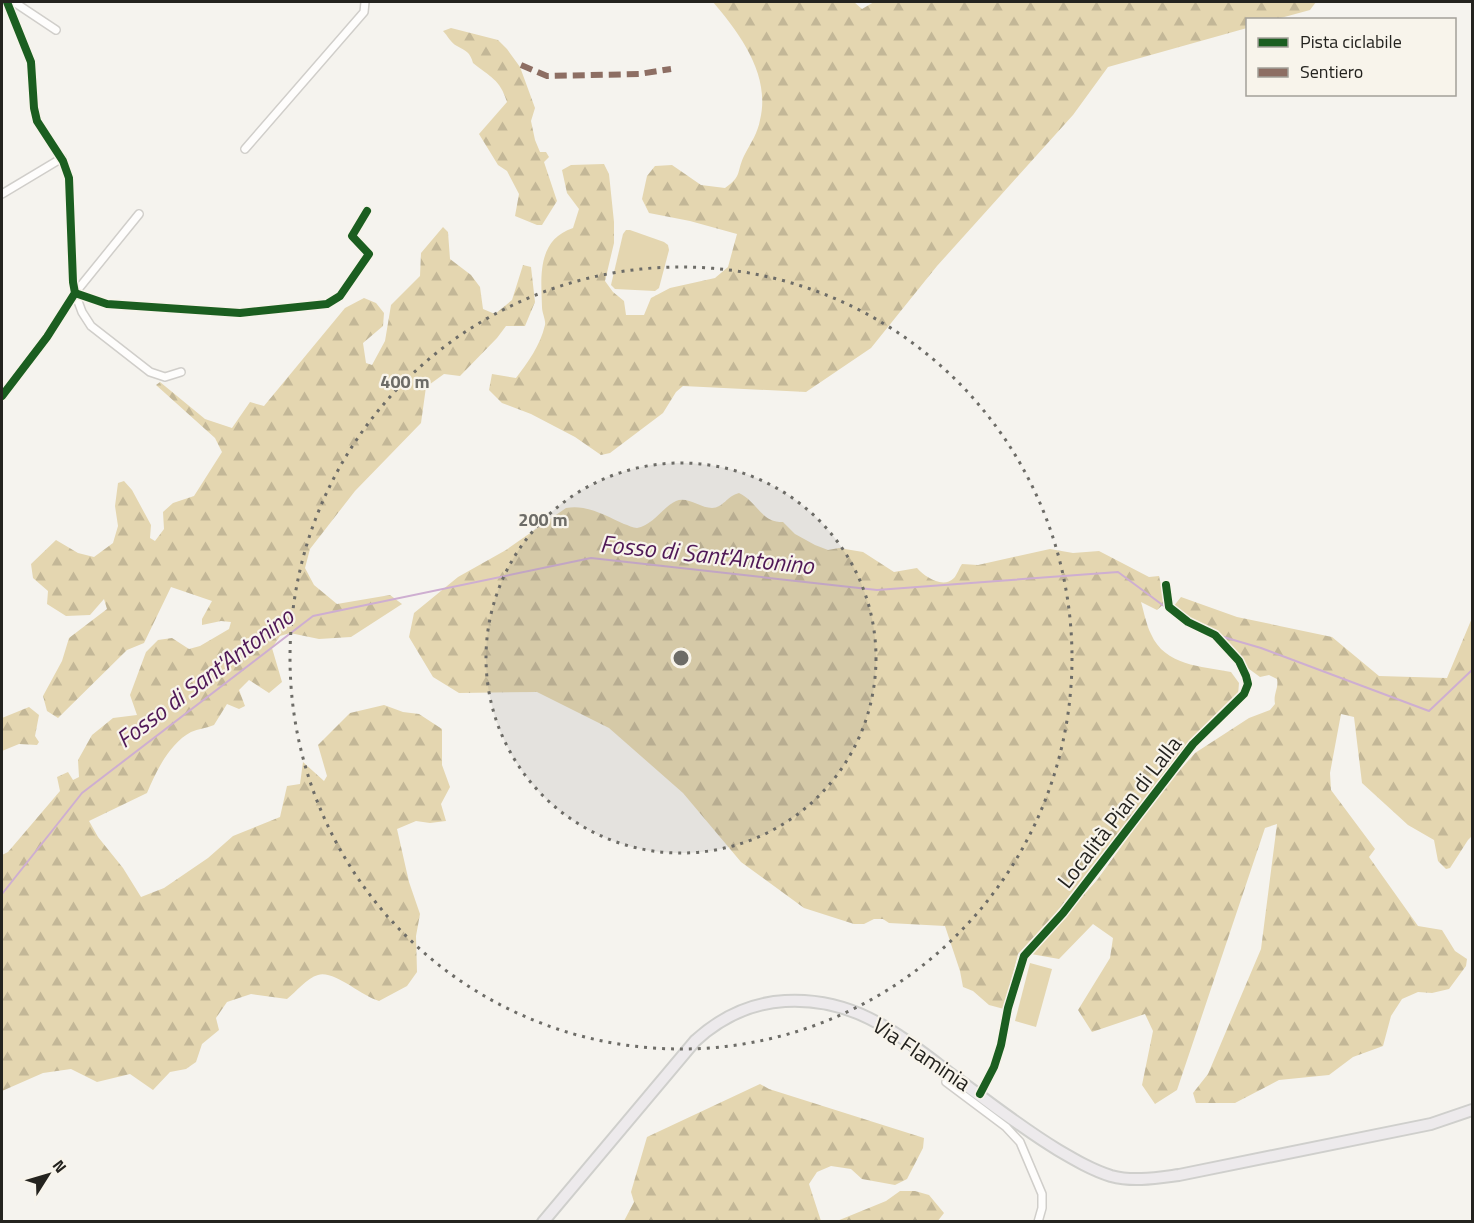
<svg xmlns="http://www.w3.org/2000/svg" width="1474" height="1223" viewBox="0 0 1474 1223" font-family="'Titillium Web',sans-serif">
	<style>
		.green { fill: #e4d6b0 }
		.forest { fill: url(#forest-firs) }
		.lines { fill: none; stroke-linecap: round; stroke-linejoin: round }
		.stream { stroke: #ceaed1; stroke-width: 2 }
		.minor-casing { stroke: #d0ceca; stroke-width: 10 }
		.primary-casing { stroke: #cfcfcc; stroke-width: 14 }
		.minor { stroke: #fefdfc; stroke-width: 7 }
		.primary { stroke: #edeaec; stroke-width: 10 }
		.quiet { stroke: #8d6e63; stroke-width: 6; stroke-dasharray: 12 6; stroke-linecap: butt }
		.cycleway-casing { stroke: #f8f4eb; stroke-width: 11 }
		.cycleway { stroke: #1b5e20; stroke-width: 8 }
		.ring { fill: none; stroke: #6d6c67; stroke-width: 3; stroke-dasharray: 3 6 }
		.labels { text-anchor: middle; stroke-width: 4.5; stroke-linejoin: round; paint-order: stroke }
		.street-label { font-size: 22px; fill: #24231f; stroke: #f8f4eb }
		.water-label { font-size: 24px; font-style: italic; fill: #4f1857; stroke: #f8f4eb }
		.centre { fill: #6d6c67; stroke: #f8f4eb; stroke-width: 3 }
		.ring-label { font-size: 18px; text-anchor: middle; font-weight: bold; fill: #6d6c67; stroke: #f8f4eb; stroke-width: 4.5; stroke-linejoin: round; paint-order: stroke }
	</style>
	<defs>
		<pattern id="forest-firs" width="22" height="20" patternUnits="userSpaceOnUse" patternTransform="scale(1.5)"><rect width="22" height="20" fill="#e4d6b0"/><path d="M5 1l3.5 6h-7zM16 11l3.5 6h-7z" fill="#c3b797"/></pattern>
	</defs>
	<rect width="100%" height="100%" fill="#f5f3ee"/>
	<!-- green -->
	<g class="green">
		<polygon points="626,230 630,230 664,242 668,245 669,250 659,288 655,291 615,289 611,285 623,234"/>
		<polygon points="1030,963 1052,969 1036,1027 1015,1021"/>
	</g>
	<!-- forest -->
	<g class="forest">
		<path d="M713,2H854L862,9L874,2H1316L1310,10L1277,19L1248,20L1247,28L1108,67L1073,115L937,266L871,348L806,392L683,386L676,392L663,413L610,453L601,455L575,437L531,414L502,403L489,390L492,374L516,378C528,362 540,346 545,325C546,320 542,313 542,307C541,276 537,240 573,228L579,209L567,193L562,170L571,165L604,164L609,174L614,222V243L605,281L613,292L624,301L626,315H644L651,298L670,288L715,278L728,267L737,234L690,221L649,213L642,199L647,176L655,166L672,165L701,185L725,188C743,176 736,171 745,154C751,143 758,132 760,120C771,75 740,34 713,2Z"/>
		<path d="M451,28L498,40L507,49L520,67L535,108L531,121L535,140L540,152H546L549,157L544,162L557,201L542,225H537L515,216L519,194L507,171L498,165L479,134L507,102C500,79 490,77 473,63C470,52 466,51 457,46C451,43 447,35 443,31Z"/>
		<path d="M443,227L448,232L450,259L471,275L480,287L483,309L495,314L512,300L523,265L531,267L535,302L525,326H506L497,338L460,376L444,374L426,387L421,423L355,491L310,549L305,568L314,585L337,604L390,595L402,604L351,637L319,639L290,633L280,636L272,648L282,682L269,693L249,680L239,690L245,706L239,709L227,704L214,725C207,728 198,729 191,732C170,743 156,771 147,793L89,821L98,837L123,868L141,897L164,888L208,858L233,836L280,817L287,786L300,784L303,762L324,781L327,776L318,745L350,713L384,705L403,712L419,714L442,729V765L450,787L441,804L446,821L430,823L416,821L397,829L409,882L420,914L416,936L417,972L407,986L379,1001C361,996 334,970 318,975C307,978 296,992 287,999L251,994L227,1002L216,1018L219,1030L202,1044L196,1062L186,1069L170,1072L153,1090L130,1074L97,1082L71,1069L43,1073L2,1091V855L8,852L60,791L57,777L68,772L73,780L79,777L78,760L92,735L113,718L137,715L130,695L146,652L158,640L172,638L189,649L200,646L229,629L231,622L221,621L202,625V619L212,601L171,587L144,643L127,650L58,718L47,711L43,696L62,661L69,638L107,609L104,599L90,615L66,616L47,604L48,591L33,578L31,564L56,540L78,553L94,557L113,543L118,526L115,506L118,483L124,481L132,490L151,525L150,538L155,541L164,529L163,512L173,503L194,496L222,452L215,438L156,385L160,382L205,419L232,428L250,402L264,406L345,308L364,298L376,303L384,313L383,326L363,343L366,363L372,365L385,341L391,305L420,276L421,253Z"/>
		<path d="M739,493C758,502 760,522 783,522L795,534L815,545L828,550L839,548L863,552L894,572L917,568C925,577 943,589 954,578C957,575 959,568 962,564L978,565L1050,549L1073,553L1099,551L1149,577L1159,576L1165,603L1157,610L1141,602C1144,612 1146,624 1151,634C1165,666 1201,666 1231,672L1239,683L1238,695L1190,741L1055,914L1018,954L1004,1009L989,1005L973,991L963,987L960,971L945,926L889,923L883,919H874L864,924H854L804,908L741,862L683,793L609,728L537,692L459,693L433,677L409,637L414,613L458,577L506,550L566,508C587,504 606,516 624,524C628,525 633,528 637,528C652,526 663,507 676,501C687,496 700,508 712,508C723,508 727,496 739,493Z"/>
		<path d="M1181,597L1237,617L1332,637L1379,676L1447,678L1472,618V836L1468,840L1450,868L1446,869L1438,861L1434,840L1408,825L1362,783L1354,717L1341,714L1330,773L1331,790L1375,849L1369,857L1418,926L1442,930L1455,951L1467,959L1466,966L1449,989L1432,993L1418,992L1402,999L1391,1016L1383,1046L1353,1057L1329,1075L1279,1080L1235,1103H1196L1193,1093L1208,1074L1261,949L1277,824L1265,828L1177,1090L1155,1104L1142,1085L1153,1031L1145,1014L1092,1032L1078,1010L1110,958L1113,938L1093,924L1059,959L1031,954L1097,880L1163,789L1195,753L1249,718L1270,710L1275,704C1273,694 1279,688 1277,679L1269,675L1260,677L1245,666L1222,635L1182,617L1173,607Z"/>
		<polygon points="29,707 39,715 35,736 39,742 37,745 19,744 2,751 2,718"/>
		<polygon points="760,1084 769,1089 924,1138 923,1148 907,1179 895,1185 862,1179 851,1169 831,1166 817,1172 809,1184 821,1221 837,1221 886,1201 900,1191 915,1191 929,1195 944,1213 937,1222 624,1221 634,1202 631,1192 647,1137"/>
	</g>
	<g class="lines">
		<!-- stream -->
		<g class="stream">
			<polyline points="1220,636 1261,648 1429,711 1472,670"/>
			<polyline points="2,894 82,793 313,616 591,558 877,590 1118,572 1168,609"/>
		</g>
		<defs>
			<g id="minor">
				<polyline points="14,2 56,30"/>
				<polyline points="245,149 364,12 365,2"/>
				<polyline points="2,194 62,158"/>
				<polyline points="75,293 107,304 240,313 327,304 340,296 369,254 352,236 367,211"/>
				<polyline points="75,293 82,312 91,326 150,372 165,377 181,372"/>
				<polyline points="75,293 139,214"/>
				<polyline points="2,396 47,337 75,293 73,282 69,178 63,161 37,121 34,108 31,62 7,2"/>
				<polyline points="952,1075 946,1082 1006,1127 1020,1142 1042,1194 1042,1208 1038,1222"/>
				<polyline points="980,1094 994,1067 1001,1045 1008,1008 1024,956 1063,913 1193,744 1244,694 1248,684 1246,676 1239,661 1215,635 1188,622 1169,607 1166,585"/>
			</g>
			<path id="primary" d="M543,1222L695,1041C720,1018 750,1003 785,1001C855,997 898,1034 951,1074C986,1100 1020,1127 1058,1150C1075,1160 1092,1170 1111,1176C1133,1182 1156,1178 1179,1175L1431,1124L1472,1110"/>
		</defs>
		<!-- minor casing -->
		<use href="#minor" class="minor-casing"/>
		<!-- primary casing -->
		<use href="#primary" class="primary-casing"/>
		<!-- minor -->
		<use href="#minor" class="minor"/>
		<!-- primary -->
		<use href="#primary" class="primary"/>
		<!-- quiet -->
		<polyline class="quiet" points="521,65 547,76 639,74 671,69"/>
		<defs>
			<g id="cycleway">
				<polyline points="75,293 107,304 240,313 327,304 340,296 369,254 352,236 367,211"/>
				<polyline points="2,396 47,337 75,293 73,282 69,178 63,161 37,121 34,108 31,62 7,2"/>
				<polyline points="980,1094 994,1067 1001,1045 1008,1008 1024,956 1063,913 1193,744 1244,694 1248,684 1246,676 1239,661 1215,635 1188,622 1169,607 1166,585"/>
			</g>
		</defs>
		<!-- cycleway casing -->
		<use href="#cycleway" class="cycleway-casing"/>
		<!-- cycleway -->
		<use href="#cycleway" class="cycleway"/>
	</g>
	<!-- distance rings -->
	<circle cx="681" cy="658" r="195" fill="#6d6c67" fill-opacity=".12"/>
	<g class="ring">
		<circle cx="681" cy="658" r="195"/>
		<circle cx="681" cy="658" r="391"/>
	</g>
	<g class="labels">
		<!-- street labels -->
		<g class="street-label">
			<text transform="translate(1119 812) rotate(-52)" y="8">Località Pian di Lalla</text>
			<text transform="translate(922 1054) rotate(34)" y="8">Via Flaminia</text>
		</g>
		<!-- water labels -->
		<g class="water-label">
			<text transform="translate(707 555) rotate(6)" y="8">Fosso di Sant'Antonino</text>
			<text transform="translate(205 678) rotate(-37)" y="8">Fosso di Sant'Antonino</text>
		</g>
	</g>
	<circle cx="681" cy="658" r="9" class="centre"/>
	<g class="ring-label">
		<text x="405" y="388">400 m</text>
		<text x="543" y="526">200 m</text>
	</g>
	<!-- border -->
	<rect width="1474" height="1223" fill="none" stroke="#24231f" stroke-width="6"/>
	<!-- legend -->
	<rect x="1246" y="18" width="210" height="78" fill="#f8f4eb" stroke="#a3a099" stroke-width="1.5"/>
	<rect x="1258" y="38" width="30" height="9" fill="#1b5e20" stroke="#a3a099" stroke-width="1.5"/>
	<text x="1300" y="48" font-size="18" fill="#24231f">Pista ciclabile</text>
	<rect x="1258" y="68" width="30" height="9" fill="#8d6e63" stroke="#a3a099" stroke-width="1.5"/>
	<text x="1300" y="78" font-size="18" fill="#24231f">Sentiero</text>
	<!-- north arrow -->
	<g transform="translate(48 1175) rotate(53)" stroke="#f8f4eb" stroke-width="4.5" paint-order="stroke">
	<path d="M0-4.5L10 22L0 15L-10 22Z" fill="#24231f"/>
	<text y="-9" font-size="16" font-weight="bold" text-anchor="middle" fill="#24231f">N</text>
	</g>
</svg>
